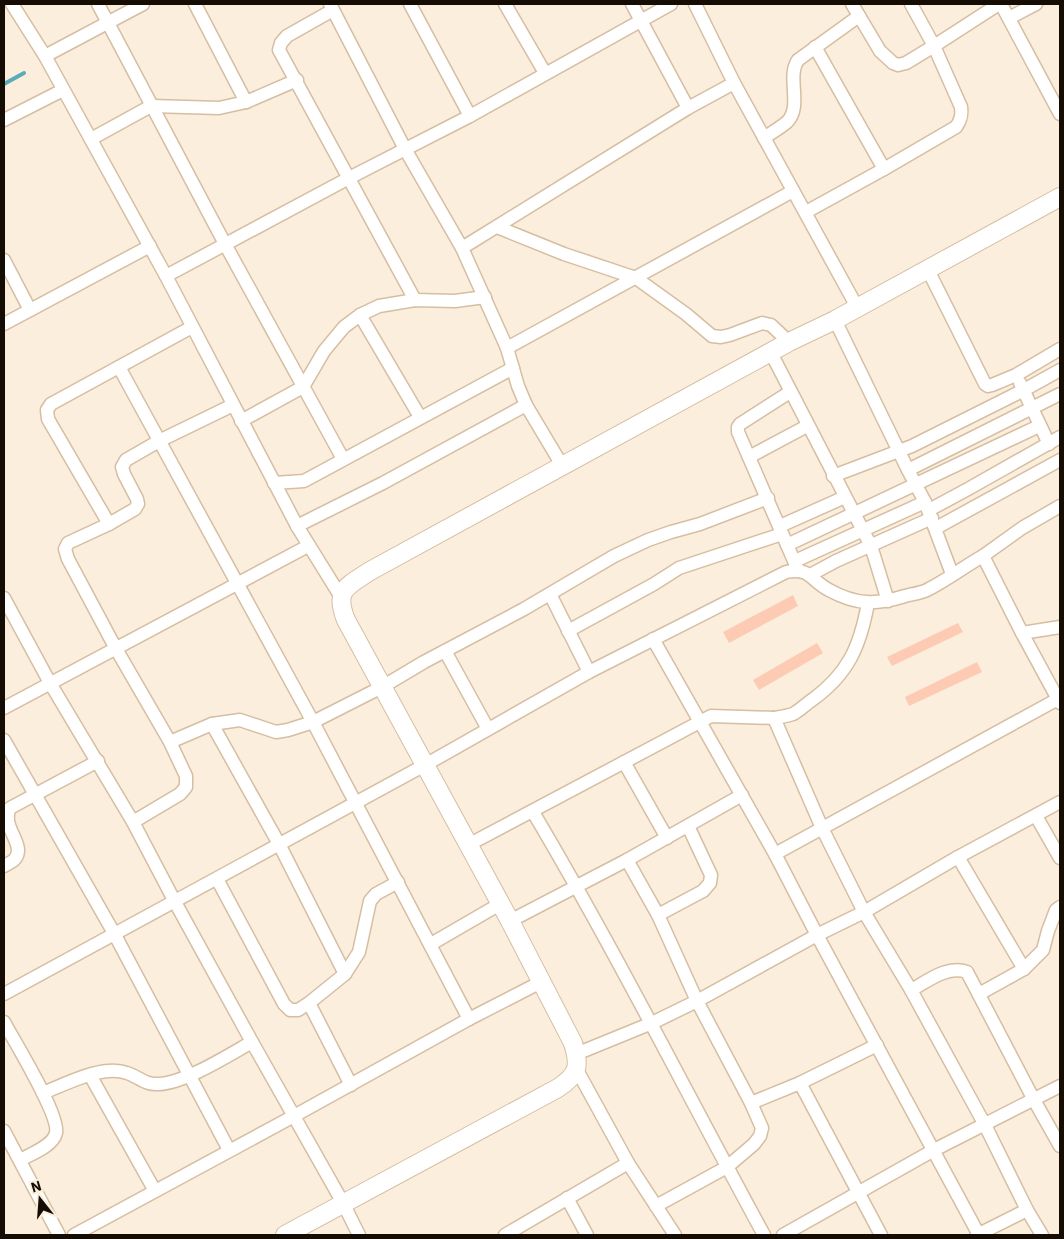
<svg xmlns="http://www.w3.org/2000/svg" width="1064" height="1239" viewBox="0 0 1064 1239" font-family="'IBM Plex Sans',sans-serif">
	<style>
		.lines { fill: none; stroke-linecap: round; stroke-linejoin: round }
		.stream { stroke: #5babbb; stroke-width: 4 }
		.building { fill: #fdcbb4 }
		.minor-casing { stroke: #d5bea2; stroke-width: 15 }
		.secondary-casing { stroke: #d5bea2; stroke-width: 20 }
		.minor { stroke: #fff; stroke-width: 12 }
		.secondary { stroke: #fff; stroke-width: 18 }
	</style>
	<rect width="100%" height="100%" fill="#fceedc"/>
	<g class="lines">
		<!-- stream -->
		<polyline class="stream" points="4,84 24,73"/>
	</g>
	<!-- building -->
	<g class="building">
		<polygon points="793,595 798,606 729,643 723,632"/>
		<polygon points="958,623 963,632 892,666 887,657"/>
		<polygon points="817,643 823,653 759,690 753,680"/>
		<polygon points="977,662 982,672 909,706 905,697"/>
	</g>
	<g class="lines">
		<defs>
			<g id="minor">
				<polyline points="12,4 45,56 166,276 297,526 341,597"/>
				<polyline points="98,4 225,244 343,459"/>
				<polyline points="195,4 246,102"/>
				<polyline points="330,4 405,149 462,248 507,348 518,386 526,405 563,467"/>
				<polyline points="410,4 470,116"/>
				<polyline points="505,4 545,73"/>
				<polyline points="632,4 688,108"/>
				<polyline points="695,4 734,83 857,307"/>
				<polyline points="852,4 880,51 893,63 898,65 906,63 934,46 999,4"/>
				<polyline points="1001,4 1060,114"/>
				<polyline points="333,10 287,36 281,43 279,50 415,300"/>
				<polyline points="1009,18 1036,4"/>
				<polyline points="815,47 884,169"/>
				<polyline points="45,56 143,4"/>
				<polyline points="4,120 63,90"/>
				<path d="M764,138C771,133 780,128 787,122C803,106 786,77 798,60L859,16"/>
				<polyline points="91,139 151,106 219,108 246,102 297,80"/>
				<path d="M806,212L884,169L956,127C961,120 962,115 961,107L934,46L911,4"/>
				<polyline points="497,227 564,254 636,278 686,314 712,336 721,337 730,335 762,323 771,325 789,342"/>
				<polyline points="462,248 688,108 734,83"/>
				<polyline points="4,260 30,310"/>
				<polyline points="927,268 985,384 988,386 992,385 1016,375 1060,349"/>
				<polyline points="166,276 349,178 470,116 671,4"/>
				<polyline points="360,315 420,417"/>
				<polyline points="835,320 908,470 925,502 952,574"/>
				<polyline points="4,324 150,246"/>
				<polyline points="507,348 793,191"/>
				<polyline points="771,353 871,546 888,601"/>
				<polyline points="119,367 313,722 469,1019"/>
				<polyline points="1020,383 1049,444"/>
				<polyline points="790,392 740,424 738,427 738,432 798,570"/>
				<polyline points="241,421 303,387 324,351 344,327 360,315 379,306 415,300 455,301 485,297"/>
				<polyline points="749,457 807,426"/>
				<polyline points="908,470 1060,394"/>
				<polyline points="833,476 912,446 1024,390 1060,370"/>
				<polyline points="274,483 304,481 513,368"/>
				<polyline points="929,510 968,489 1060,437"/>
				<polyline points="109,524 48,419 47,410 51,404 192,327"/>
				<polyline points="297,526 383,483 526,405"/>
				<polyline points="780,526 845,497"/>
				<polyline points="936,528 1060,460"/>
				<polyline points="787,545 1039,426"/>
				<polyline points="983,556 1022,528 1060,506"/>
				<polyline points="795,561 925,502"/>
				<polyline points="810,575 836,561 932,518"/>
				<polyline points="550,594 589,672"/>
				<polyline points="4,598 50,683 133,822 175,902 252,1042 343,1203 359,1235"/>
				<path d="M868,603C860,647 848,674 812,700C806,704 799,711 793,714C787,716 780,717 774,718L822,828L864,912L911,990L985,1125L1027,1210L1042,1235"/>
				<polyline points="568,631 654,584 679,568 782,534"/>
				<polyline points="1022,633 1060,627"/>
				<polyline points="653,639 775,854 817,935 979,1235"/>
				<polyline points="445,651 488,729"/>
				<polyline points="4,708 308,546"/>
				<polyline points="212,724 279,844 345,974"/>
				<polyline points="4,740 115,935 229,1150"/>
				<polyline points="170,742 212,724 240,720 276,732 288,730 313,722 382,687 424,662 524,609 614,556 648,540 671,532 700,524 768,498"/>
				<polyline points="624,762 667,838"/>
				<path d="M533,812C615,950 687,1094 764,1235"/>
				<polyline points="1036,816 1060,858"/>
				<polyline points="133,822 180,794 186,787 186,776 170,742 115,647 68,559 65,549 68,543 109,524 135,509 138,504 137,499 124,474 122,467 126,460 159,441 233,405"/>
				<polyline points="468,845 711,716 774,718"/>
				<polyline points="775,854 1058,699"/>
				<polyline points="958,857 1024,969"/>
				<polyline points="627,860 658,915 697,1001 751,1103 762,1128 760,1136 754,1144 727,1167 656,1206"/>
				<path d="M4,866C7,864 12,862 14,860C28,845 0,828 10,808L98,761"/>
				<polyline points="217,879 284,1004 290,1010 298,1010 309,1003 345,974 359,952 370,901 376,894 398,882"/>
				<polyline points="658,915 703,891 710,883 711,875 688,826"/>
				<polyline points="510,921 627,860 742,795"/>
				<polyline points="431,944 500,904"/>
				<path d="M911,990C928,981 947,965 967,972L1034,1100L1060,1146"/>
				<path d="M4,994L425,765L589,672L786,572C810,567 810,580 829,590C856,605 876,605 905,596C913,594 921,593 927,590C947,580 965,566 983,556L1022,633L1060,703"/>
				<polyline points="979,994 1024,969 1043,950 1048,931 1056,910 1060,907"/>
				<polyline points="309,1003 351,1085"/>
				<path d="M4,1022C14,1041 60,1115 56,1133C53,1146 31,1154 20,1160"/>
				<polyline points="576,1054 652,1023 697,1001 817,935 864,912 958,857 1060,802"/>
				<polyline points="577,1070 628,1163 675,1235"/>
				<polyline points="90,1075 155,1191"/>
				<polyline points="800,1083 881,1235"/>
				<path d="M43,1093C66,1084 103,1064 127,1073C139,1077 145,1085 158,1084C183,1084 229,1055 252,1042"/>
				<polyline points="751,1103 800,1083 877,1045"/>
				<polyline points="4,1131 59,1235"/>
				<polyline points="567,1198 587,1235"/>
				<polyline points="74,1235 294,1116 469,1019 541,982"/>
				<polyline points="505,1235 628,1163"/>
				<polyline points="783,1235 934,1150 1060,1086"/>
				<polyline points="977,1235 1027,1210"/>
			</g>
			<path id="secondary" d="M285,1235L558,1088C579,1074 580,1066 573,1043L510,921L346,620C334,590 346,587 370,571L789,342L835,320L1060,197"/>
		</defs>
		<!-- minor casing -->
		<use href="#minor" class="minor-casing"/>
		<!-- secondary casing -->
		<use href="#secondary" class="secondary-casing"/>
		<!-- minor -->
		<use href="#minor" class="minor"/>
		<!-- secondary -->
		<use href="#secondary" class="secondary"/>
	</g>
	<!-- border -->
	<rect width="1064" height="1239" fill="none" stroke="#150d04" stroke-width="10"/>
	<!-- north arrow -->
	<g transform="translate(40 1199) rotate(343)" stroke="#fceedc" stroke-width="4" paint-order="stroke">
	<path d="M0-4L9 19L0 12L-9 19Z" fill="#150d04"/>
	<text y="-8" font-size="14" font-weight="bold" text-anchor="middle" fill="#150d04">N</text>
	</g>
</svg>
